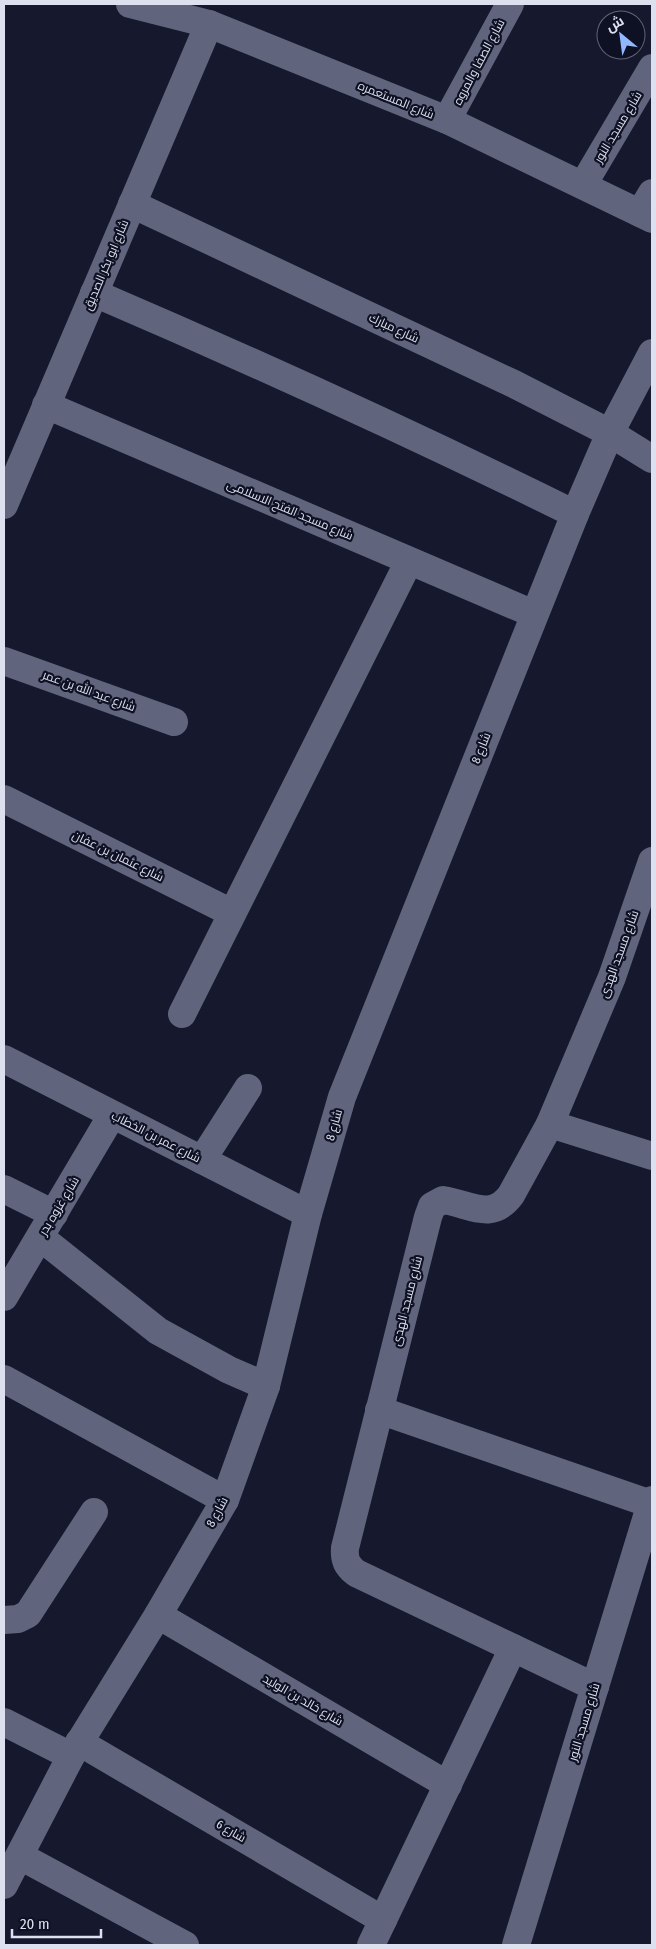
<svg xmlns="http://www.w3.org/2000/svg" width="656" height="1949" viewBox="0 0 656 1949" font-family="'Fira Sans Condensed',Cairo,sans-serif">
	<style>
		.lines { fill: none; stroke-linecap: round; stroke-linejoin: round }
		.minor { stroke: #60657d; stroke-width: 28 }
		.tertiary { stroke: #60657d; stroke-width: 28 }
		.labels { text-anchor: middle; stroke-width: 4.5; stroke-linejoin: round; paint-order: stroke }
		.street-label { font-size: 12px; fill: #dde0ee; stroke: #0e1023 }
	</style>
	<rect width="100%" height="100%" fill="#16192d"/>
	<g class="lines">
		<!-- minor -->
		<g class="minor">
			<polyline points="447,120 510,4"/>
			<polyline points="583,185 652,68"/>
			<polyline points="132,204 514,384 610,433 652,459"/>
			<polyline points="640,213 652,193"/>
			<path d="M94,293C257,363 417,436 575,514"/>
			<polyline points="46,405 534,614"/>
			<polyline points="4,505 209,24"/>
			<polyline points="4,661 174,722"/>
			<polyline points="4,799 232,913"/>
			<polyline points="182,1014 409,561"/>
			<polyline points="4,1059 308,1214"/>
			<polyline points="550,1124 652,1156"/>
			<polyline points="202,1160 248,1088"/>
			<polyline points="4,1189 54,1214"/>
			<polyline points="40,1237 158,1331 229,1370 266,1386"/>
			<polyline points="4,1297 112,1115"/>
			<polyline points="4,1379 225,1500"/>
			<polyline points="379,1410 651,1504"/>
			<polyline points="158,1615 448,1785"/>
			<polyline points="4,1620 18,1619 28,1614 94,1512"/>
			<path d="M595,1687L356,1573C347,1566 344,1560 345,1548L428,1217L432,1206L443,1200C470,1204 491,1222 511,1195L550,1124L612,977L652,861"/>
			<polyline points="4,1722 71,1756"/>
			<polyline points="79,1742 383,1920"/>
			<polyline points="20,1856 185,1945"/>
			<polyline points="4,1885 71,1756 158,1615 225,1500 266,1386 308,1214 342,1097 575,514 610,433 652,353"/>
			<polyline points="371,1945 513,1648"/>
			<polyline points="516,1945 652,1500"/>
		</g>
		<!-- tertiary -->
		<polyline class="tertiary" points="130,4 209,24 447,120 652,219"/>
	</g>
	<g class="labels">
		<!-- street labels -->
		<g class="street-label">
			<text transform="translate(479 62) rotate(-62)" y="4">شارع الصفا والمروه</text>
			<text transform="translate(396 100) rotate(22)" y="4">شارع المستعمره</text>
			<text transform="translate(618 127) rotate(-59)" y="4">شارع مسجد النور</text>
			<text transform="translate(106 265) rotate(-67)" y="4">شارع ابو بكر الصديق</text>
			<text transform="translate(394 328) rotate(25)" y="4">شارع مبارك</text>
			<text transform="translate(290 510) rotate(23)" y="4">شارع مسجد الفتح الاسلامى</text>
			<text transform="translate(89 691) rotate(20)" y="4">شارع عبد الله بن عمر</text>
			<text transform="translate(481 748) rotate(-68)" y="4">شارع 8</text>
			<text transform="translate(118 856) rotate(26)" y="4">شارع عثمان بن عفان</text>
			<text transform="translate(619 954) rotate(-70)" y="4">شارع مسجد الهدى</text>
			<text transform="translate(334 1125) rotate(-74)" y="4">شارع 8</text>
			<text transform="translate(156 1137) rotate(27)" y="4">شارع عمر بن الخطاب</text>
			<text transform="translate(59 1206) rotate(-59)" y="4">شارع غزوه بدر</text>
			<text transform="translate(407 1301) rotate(-76)" y="4">شارع مسجد الهدى</text>
			<text transform="translate(217 1512) rotate(-62)" y="4">شارع 8</text>
			<text transform="translate(303 1700) rotate(30)" y="4">شارع خالد بن الوليد</text>
			<text transform="translate(584 1722) rotate(-73)" y="4">شارع مسجد النور</text>
			<text transform="translate(231 1831) rotate(30)" y="4">شارع 6</text>
		</g>
	</g>
	<!-- border -->
	<rect width="656" height="1949" fill="none" stroke="#dde0ee" stroke-width="10"/>
	<!-- north arrow -->
	<g transform="translate(621 35) rotate(331)"><circle r="24" fill="#0e1023" stroke="#616374"/>
	<path d="M0-4L9 19L0 12L-9 19Z" fill="#91b8fd"/>
	<text y="-8" font-size="14" font-weight="bold" text-anchor="middle" fill="#dde0ee">ش</text>
	</g>
	<!-- scale -->
	<path d="M12 1929v8h89v-8" fill="none" stroke="#dde0ee" stroke-width="2.5"/>
	<text x="20" y="1929" font-size="15" fill="#dde0ee" stroke="#0e1023" stroke-width="4" paint-order="stroke">20 m</text>
</svg>
